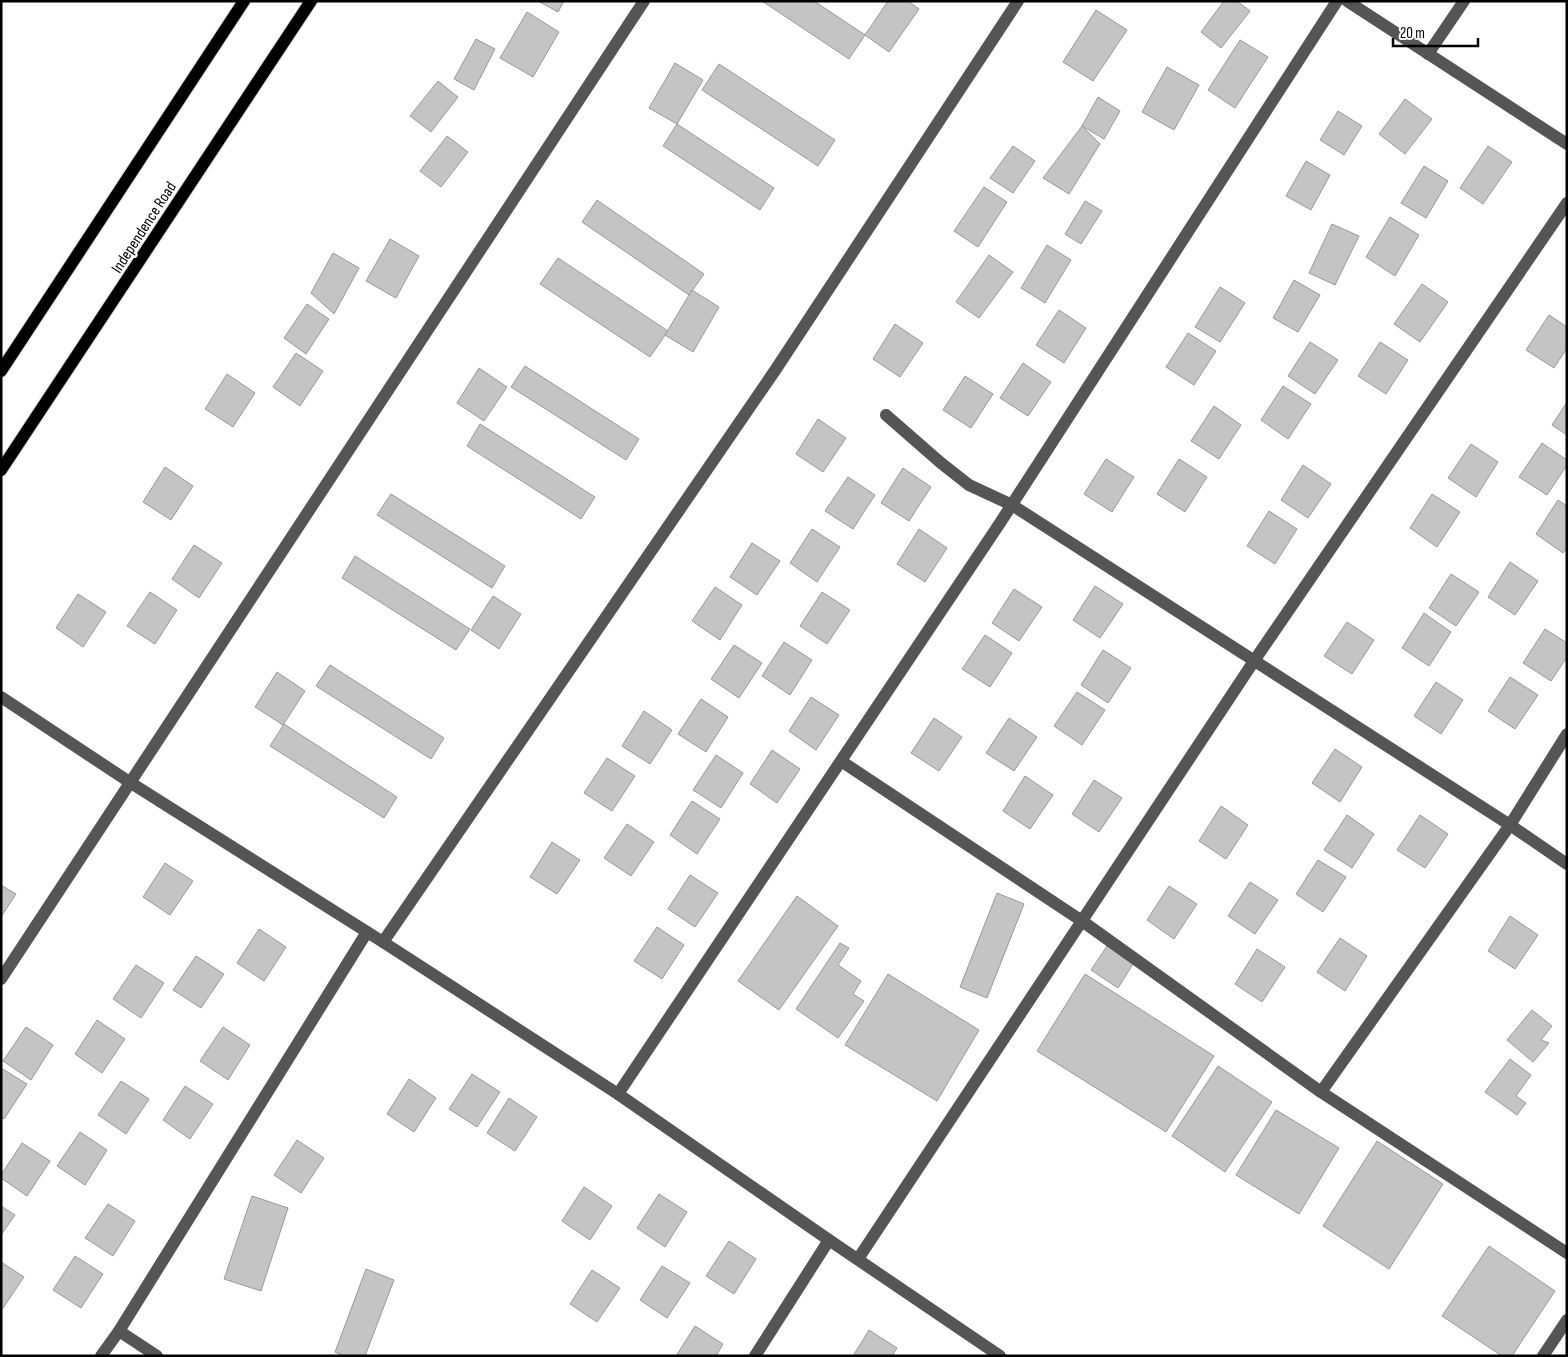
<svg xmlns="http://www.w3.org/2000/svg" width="1568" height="1357" viewBox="0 0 1568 1357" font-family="'Sofia Sans Condensed',sans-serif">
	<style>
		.building { fill: #c4c4c4; stroke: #999 }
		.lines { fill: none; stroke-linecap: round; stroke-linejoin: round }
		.major-casing { stroke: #dbdbdb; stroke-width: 14 }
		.minor { stroke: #555; stroke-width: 12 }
		.major { stroke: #000; stroke-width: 12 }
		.labels { text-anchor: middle; stroke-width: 4.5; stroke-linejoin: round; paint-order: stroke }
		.street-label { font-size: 16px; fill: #000; stroke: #fff }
	</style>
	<rect width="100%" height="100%" fill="#fff"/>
	<!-- building -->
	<g class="building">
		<polygon points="538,1 564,1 558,12"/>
		<polygon points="762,1 814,1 865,35 849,59"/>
		<polygon points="888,1 908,1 919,9 889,52 865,35"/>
		<polygon points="1224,1 1237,1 1250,11 1221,48 1201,32"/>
		<polygon points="1096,10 1127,30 1093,81 1063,62"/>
		<polygon points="527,12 559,32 533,77 500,58"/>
		<polygon points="476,39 495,49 474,90 454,79"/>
		<polygon points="1240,40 1268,57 1235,108 1208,90"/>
		<polygon points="675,63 703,80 677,124 649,108"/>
		<polygon points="719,64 835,140 818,166 702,90"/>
		<polygon points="1167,67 1199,85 1174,130 1142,112"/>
		<polygon points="438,81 458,97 431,132 410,116"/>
		<polygon points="1098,97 1120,111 1104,139 1082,126"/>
		<polygon points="1405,99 1432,119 1405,154 1379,134"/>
		<polygon points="1338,111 1362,126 1344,155 1320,140"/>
		<polygon points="677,124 774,188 760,210 663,146"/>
		<polygon points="1082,126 1100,144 1069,194 1043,178"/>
		<polygon points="447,136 468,152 441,187 420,171"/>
		<polygon points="1013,146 1035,161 1013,193 990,178"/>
		<polygon points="1488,146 1512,162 1483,204 1460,188"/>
		<polygon points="1306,161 1330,175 1311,210 1286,196"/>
		<polygon points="1424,166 1448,181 1426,218 1401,203"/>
		<polygon points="984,187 1007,202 978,247 954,231"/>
		<polygon points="597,200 704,274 689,295 582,222"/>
		<polygon points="1085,201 1102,211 1081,244 1065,234"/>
		<polygon points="1390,217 1419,235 1395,276 1366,257"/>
		<polygon points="1332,224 1359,236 1335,285 1309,273"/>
		<polygon points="390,239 419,256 396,298 366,281"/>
		<polygon points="1047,245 1071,260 1045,303 1021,288"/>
		<polygon points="333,253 359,268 334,314 311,293"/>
		<polygon points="989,255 1013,272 979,318 956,302"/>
		<polygon points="558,258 668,331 650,357 540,284"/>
		<polygon points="1294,280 1320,295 1298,332 1273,318"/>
		<polygon points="1422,284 1448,302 1420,342 1394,324"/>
		<polygon points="1220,287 1245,303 1220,342 1195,327"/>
		<polygon points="692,290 719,307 693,352 665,335"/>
		<polygon points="307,304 329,319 306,354 284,338"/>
		<polygon points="1059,310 1086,328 1064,363 1036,345"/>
		<polygon points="1549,315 1567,327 1567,348 1554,368 1526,350"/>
		<polygon points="895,324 923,343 900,377 873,359"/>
		<polygon points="1188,333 1216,351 1194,385 1166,367"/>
		<polygon points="1310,342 1338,360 1315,394 1288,376"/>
		<polygon points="1380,342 1408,360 1386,394 1358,376"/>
		<polygon points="296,353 323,371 300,406 273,387"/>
		<polygon points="1023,363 1051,382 1028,416 1000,398"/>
		<polygon points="525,366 639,439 626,460 511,387"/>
		<polygon points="479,368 507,387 484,421 457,403"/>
		<polygon points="227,374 255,393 233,427 205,409"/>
		<polygon points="965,376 993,394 971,428 943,410"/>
		<polygon points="1283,386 1311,404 1288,439 1261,420"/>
		<polygon points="1567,402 1567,435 1552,425"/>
		<polygon points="1214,406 1241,425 1219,459 1191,441"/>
		<polygon points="818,419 846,438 823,472 796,454"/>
		<polygon points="480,424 595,497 581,519 467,446"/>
		<polygon points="1542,443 1567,460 1567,465 1547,495 1519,477"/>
		<polygon points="1471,444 1498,462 1476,497 1448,478"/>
		<polygon points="1106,459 1134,477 1112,512 1084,494"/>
		<polygon points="1179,459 1207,477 1185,512 1157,494"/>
		<polygon points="1303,465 1331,484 1308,518 1281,500"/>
		<polygon points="165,467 193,486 171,520 143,502"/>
		<polygon points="903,468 931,487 909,521 881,503"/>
		<polygon points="848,477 875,495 853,529 825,511"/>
		<polygon points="391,494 505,566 492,588 377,515"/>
		<polygon points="1432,494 1460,512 1437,547 1410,528"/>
		<polygon points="1558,500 1567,506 1567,547 1563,553 1536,534"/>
		<polygon points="1269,511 1297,529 1275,564 1247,546"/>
		<polygon points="812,529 840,547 817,582 790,563"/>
		<polygon points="919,529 947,548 925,582 897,564"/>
		<polygon points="752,543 780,561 757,595 730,577"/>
		<polygon points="194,545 222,563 199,598 172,579"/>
		<polygon points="355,556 470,629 456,650 342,578"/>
		<polygon points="1510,562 1538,581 1515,615 1488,597"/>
		<polygon points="1451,574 1479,592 1456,626 1429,608"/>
		<polygon points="1095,586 1123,604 1100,638 1073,620"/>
		<polygon points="715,587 742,605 720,640 692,621"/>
		<polygon points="1014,589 1042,607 1019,641 992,623"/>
		<polygon points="150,592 177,610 155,644 127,626"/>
		<polygon points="822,592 850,610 827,644 800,626"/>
		<polygon points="78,594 106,612 83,647 56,628"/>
		<polygon points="493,596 521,614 499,649 471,630"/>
		<polygon points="1424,613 1451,632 1429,666 1402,648"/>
		<polygon points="1347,622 1374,640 1352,674 1324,656"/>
		<polygon points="1545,629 1567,643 1567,657 1551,681 1523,663"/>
		<polygon points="985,635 1012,653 990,687 962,669"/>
		<polygon points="784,642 812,660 790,695 762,676"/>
		<polygon points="734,645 762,663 739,698 711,679"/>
		<polygon points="1103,650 1131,668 1108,703 1081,685"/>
		<polygon points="330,665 444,738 431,759 316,686"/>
		<polygon points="277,672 305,691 283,725 255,707"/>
		<polygon points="1510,677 1538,695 1515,729 1488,711"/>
		<polygon points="1436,682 1463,700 1441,734 1414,716"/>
		<polygon points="1077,692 1105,710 1082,745 1054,726"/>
		<polygon points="811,697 839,715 816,750 789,731"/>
		<polygon points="701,699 728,717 706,752 678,734"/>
		<polygon points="644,711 672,730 650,764 622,746"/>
		<polygon points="934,718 962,737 939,771 911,753"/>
		<polygon points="1009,718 1037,737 1014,771 986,753"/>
		<polygon points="284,724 397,797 384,818 270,746"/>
		<polygon points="1335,749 1362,767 1340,802 1312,783"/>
		<polygon points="772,750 800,769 777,803 750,784"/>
		<polygon points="716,755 743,773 721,808 693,790"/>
		<polygon points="607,758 635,776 612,811 584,793"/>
		<polygon points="1025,776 1053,795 1030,829 1003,811"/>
		<polygon points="1094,780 1122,798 1099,832 1072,814"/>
		<polygon points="692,801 720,819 697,854 670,835"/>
		<polygon points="1221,806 1248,825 1226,859 1199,841"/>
		<polygon points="1347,815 1374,834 1352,868 1324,850"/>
		<polygon points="1420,815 1448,834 1425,868 1397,850"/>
		<polygon points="627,824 654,842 631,876 604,858"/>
		<polygon points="552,842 580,860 557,894 530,877"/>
		<polygon points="1318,860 1346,877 1323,912 1296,894"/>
		<polygon points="165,863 193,881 170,915 143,897"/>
		<polygon points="690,875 718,893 695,927 668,909"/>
		<polygon points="1250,882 1278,900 1255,934 1228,916"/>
		<polygon points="1,885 16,894 1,917"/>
		<polygon points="1169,886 1197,904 1174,939 1147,920"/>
		<polygon points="997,893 1024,904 987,998 960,987"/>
		<polygon points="797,896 838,926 779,1010 738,981"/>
		<polygon points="1510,916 1538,935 1515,969 1488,951"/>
		<polygon points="657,927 684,945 662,979 634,961"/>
		<polygon points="259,929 286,947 264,981 237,963"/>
		<polygon points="1340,938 1367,956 1345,991 1317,972"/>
		<polygon points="840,943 849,948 838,965 861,981 853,994 864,1001 838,1038 796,1009"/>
		<polygon points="1107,946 1133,964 1118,988 1091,970"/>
		<polygon points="1257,949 1285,967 1262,1002 1235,984"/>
		<polygon points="196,956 224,974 201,1008 173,990"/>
		<polygon points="136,965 164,983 141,1018 113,999"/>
		<polygon points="888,974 979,1030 937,1101 845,1045"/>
		<polygon points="1085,974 1214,1056 1166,1132 1037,1051"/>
		<polygon points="1532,1010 1552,1026 1541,1040 1549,1043 1533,1062 1507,1040"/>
		<polygon points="97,1020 125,1039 102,1073 75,1054"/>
		<polygon points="26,1027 53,1045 31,1080 3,1061"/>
		<polygon points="223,1027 250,1045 228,1080 200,1061"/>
		<polygon points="1510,1059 1531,1075 1516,1096 1526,1103 1517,1115 1485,1092"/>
		<polygon points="1218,1066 1272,1102 1225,1172 1172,1136"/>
		<polygon points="1,1068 27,1084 4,1119 1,1117"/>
		<polygon points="472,1074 500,1092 477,1127 449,1109"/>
		<polygon points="409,1079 436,1098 414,1132 387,1114"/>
		<polygon points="121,1081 149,1099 126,1134 98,1115"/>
		<polygon points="185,1086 213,1104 190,1139 163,1120"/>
		<polygon points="509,1098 537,1117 515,1151 487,1133"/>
		<polygon points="1276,1110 1339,1148 1299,1214 1236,1175"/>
		<polygon points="80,1132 107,1150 85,1185 57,1166"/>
		<polygon points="297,1140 324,1158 301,1193 274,1175"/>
		<polygon points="1377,1141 1443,1184 1389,1269 1323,1226"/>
		<polygon points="22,1143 50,1161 27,1196 1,1178 1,1175"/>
		<polygon points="584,1187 612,1206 590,1240 562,1221"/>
		<polygon points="659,1194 687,1212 665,1247 637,1228"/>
		<polygon points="252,1196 288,1208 261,1291 224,1279"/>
		<polygon points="108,1204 135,1221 113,1256 85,1238"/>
		<polygon points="1,1206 15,1215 1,1235"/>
		<polygon points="729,1241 756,1259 734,1294 706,1276"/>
		<polygon points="1489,1246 1555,1291 1512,1356 1502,1356 1442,1316"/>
		<polygon points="75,1256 103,1274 81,1308 53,1290"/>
		<polygon points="1,1262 24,1277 1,1311"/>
		<polygon points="662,1266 690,1283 667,1318 640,1300"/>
		<polygon points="366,1269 394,1280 365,1356 344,1356 335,1352"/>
		<polygon points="592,1270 620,1288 597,1322 570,1304"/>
		<polygon points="695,1326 723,1344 716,1356 676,1356"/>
		<polygon points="869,1330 897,1348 892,1356 853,1356"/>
	</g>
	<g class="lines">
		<defs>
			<g id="major">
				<polyline points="1,371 244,1"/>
				<polyline points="1,470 311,1"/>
			</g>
		</defs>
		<!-- major casing -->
		<use href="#major" class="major-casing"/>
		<!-- minor -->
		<g class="minor">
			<polyline points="1347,1 1567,144"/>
			<polyline points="1428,54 1464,1"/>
			<polyline points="886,415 941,463 969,485 1012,505 1510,825 1567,864"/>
			<polyline points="1,697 131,783 383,942 618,1094 829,1240 1000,1356"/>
			<polyline points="841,761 1082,921 1321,1092 1567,1253"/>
			<polyline points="383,942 776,369 1018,1"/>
			<polyline points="1,979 644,1"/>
			<polyline points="1321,1092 1510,825 1567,734"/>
			<polyline points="618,1094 1000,523 1337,1"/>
			<polyline points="858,1259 1254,661 1567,203"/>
			<polyline points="119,1331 157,1356"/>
			<polyline points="101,1356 119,1331 367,932"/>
			<polyline points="755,1356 829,1240"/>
			<polyline points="1543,1356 1567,1320"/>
		</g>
		<!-- major -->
		<use href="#major" class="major"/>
	</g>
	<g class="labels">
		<!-- street labels -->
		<g class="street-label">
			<text transform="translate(143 227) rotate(-57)" y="6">Independence Road</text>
		</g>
	</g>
	<!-- border -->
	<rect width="1568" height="1357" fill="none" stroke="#000000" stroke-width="5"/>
	<!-- scale -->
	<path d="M1393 38v8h85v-8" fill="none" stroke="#000000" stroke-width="2.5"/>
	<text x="1400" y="38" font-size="15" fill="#000000" stroke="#ffffff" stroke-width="4" paint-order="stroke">20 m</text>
</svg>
